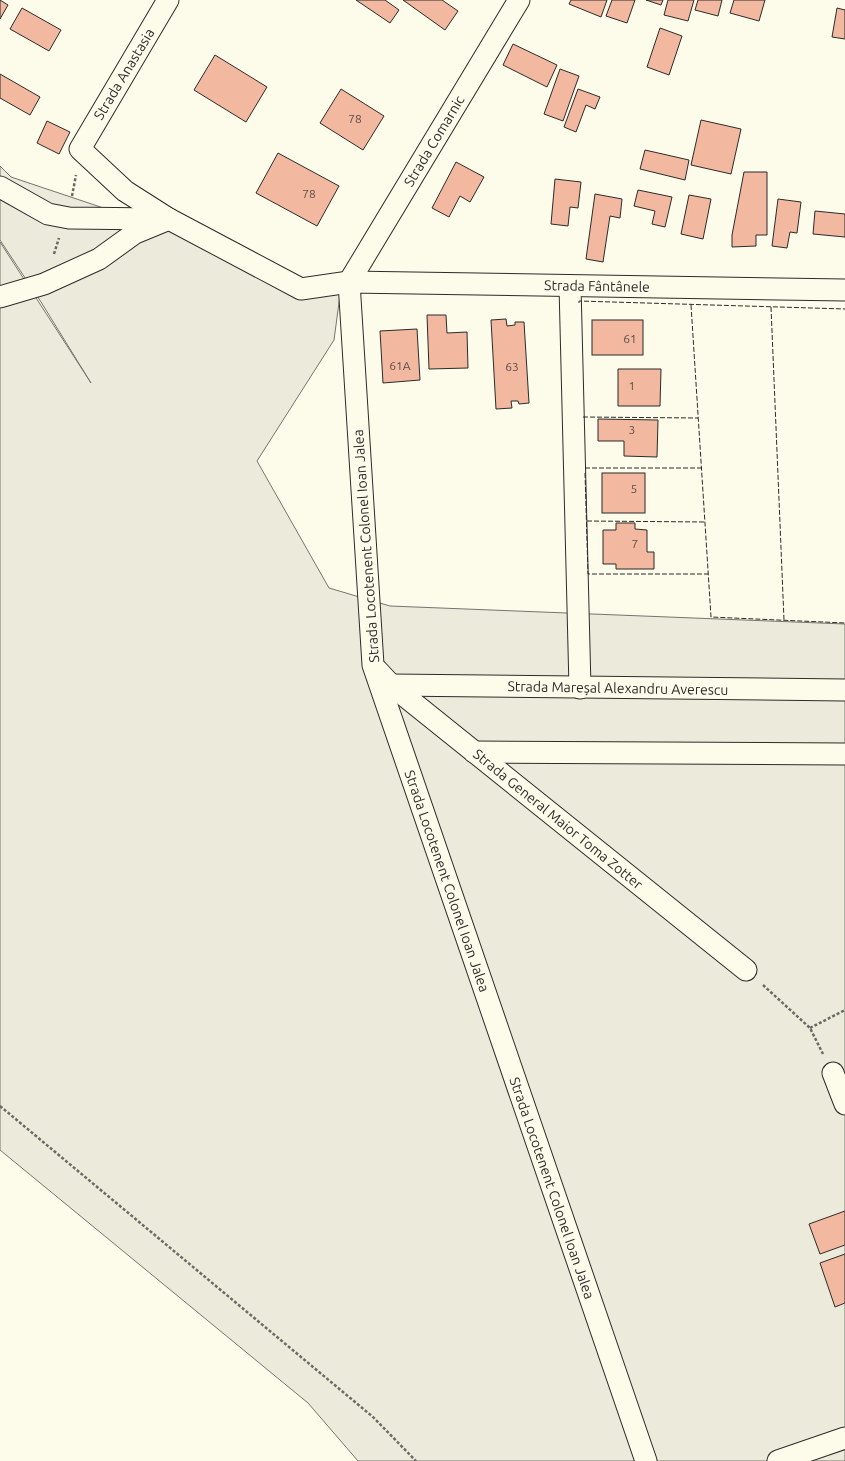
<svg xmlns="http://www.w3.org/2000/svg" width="845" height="1461" viewBox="0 0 845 1461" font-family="Ubuntu,sans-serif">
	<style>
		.green { fill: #ecebdb; stroke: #74746e }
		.building { fill: #f2b8a0; stroke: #2b2b2b }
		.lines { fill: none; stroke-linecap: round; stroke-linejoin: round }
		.street-casing { stroke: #2b2b2b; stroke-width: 23 }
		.path { stroke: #6a6964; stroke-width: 2.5; stroke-dasharray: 3 2; stroke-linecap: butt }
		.street { stroke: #fdfbea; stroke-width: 21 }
		.fence { stroke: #2b2b2b; stroke-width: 1; stroke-dasharray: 5 2; stroke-linecap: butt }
		.labels { text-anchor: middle; stroke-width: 3; stroke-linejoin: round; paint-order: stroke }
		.number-label { font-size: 12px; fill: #5d4e48 }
		.street-label { font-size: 14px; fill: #2b2b2b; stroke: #fdfbea }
	</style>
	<rect width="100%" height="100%" fill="#fdfbea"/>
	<!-- green -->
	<polygon class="green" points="0,166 11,177 178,233 340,295 334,340 257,461 329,588 390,606 845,624 845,1461 358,1461 308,1403 0,1150 0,242 91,383 41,302 0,240"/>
	<!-- building -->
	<g class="building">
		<polygon points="0,0 8,5 0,19"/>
		<polygon points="356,0 385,0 399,10 390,23"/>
		<polygon points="403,0 442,0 458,11 445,30"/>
		<polygon points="571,0 607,0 601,17 569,4"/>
		<polygon points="612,0 635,0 627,23 606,16"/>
		<polygon points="646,0 663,0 661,5"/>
		<polygon points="668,0 694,0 688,21 664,15"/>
		<polygon points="698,0 722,0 718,16 695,10"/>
		<polygon points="734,0 765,0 759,21 730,13"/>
		<polygon points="22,8 61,30 49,51 10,29"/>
		<polygon points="837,8 845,10 845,39 832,37"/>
		<polygon points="660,28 682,36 669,75 647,67"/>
		<polygon points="513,44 557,65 547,87 503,65"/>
		<polygon points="215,55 267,87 246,122 194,90"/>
		<polygon points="560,69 579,76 563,121 544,114"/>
		<polygon points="0,74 40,97 30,115 0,98"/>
		<polygon points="341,89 384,116 363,150 320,123"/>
		<polygon points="578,89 600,97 595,109 586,105 576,132 564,127"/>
		<polygon points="701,120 741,129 731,174 691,165"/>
		<polygon points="47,121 70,132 59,154 37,143"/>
		<polygon points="645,150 689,160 685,180 640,169"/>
		<polygon points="278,153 339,186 317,226 256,193"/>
		<polygon points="456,162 484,177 470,202 460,196 449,217 432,208"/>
		<polygon points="744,172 767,172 767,235 756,235 756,246 732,247 732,235"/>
		<polygon points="555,179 581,182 578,208 570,207 568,226 551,224"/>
		<polygon points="638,190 672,197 665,227 652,224 655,211 634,206"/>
		<polygon points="595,194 622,199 620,218 610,216 603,262 586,259"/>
		<polygon points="689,195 711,199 703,239 681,234"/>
		<polygon points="778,199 801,202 797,233 790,232 787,248 772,246"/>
		<polygon points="815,211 845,214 845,237 813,234"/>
		<polygon points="427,315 446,315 447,333 467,332 468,368 429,369"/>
		<polygon points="506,319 507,326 515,325 515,322 524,322 529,403 519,404 518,401 511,401 512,408 496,409 491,320"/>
		<rect x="592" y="320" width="51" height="35"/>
		<polygon points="417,329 420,380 383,383 380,331"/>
		<polygon points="618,369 661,369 660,406 618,406"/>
		<polygon points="598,419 658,420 657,457 624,456 624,441 598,441"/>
		<rect x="602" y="473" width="43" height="40"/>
		<polygon points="616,523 635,523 635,529 647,530 647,552 654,552 654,569 616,569 616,564 603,564 603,530 616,530"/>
		<polygon points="845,1211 845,1245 820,1254 809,1224"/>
		<polygon points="845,1254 845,1303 835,1307 820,1263"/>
	</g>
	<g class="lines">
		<defs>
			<g id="street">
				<polyline points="168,0 80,149 125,191 169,219 301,289 349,282 845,290"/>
				<polyline points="0,187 48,214 69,218 159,219"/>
				<polyline points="349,282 373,665 646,1461"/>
				<polyline points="349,282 519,0"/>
				<polyline points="570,286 580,688"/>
				<polyline points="0,297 44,284 99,259 135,233 169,219"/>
				<polyline points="377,670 391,685 746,970"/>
				<polyline points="391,685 845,690"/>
				<polyline points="474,752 845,754"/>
				<polyline points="833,1073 845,1104"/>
				<polyline points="778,1461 845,1438"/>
			</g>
		</defs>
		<!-- street casing -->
		<use href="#street" class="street-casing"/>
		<!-- path -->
		<g class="path">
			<polyline points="72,196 76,175"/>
			<polyline points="54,254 59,238"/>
			<polyline points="763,985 810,1028 823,1054"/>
			<polyline points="810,1028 845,1010"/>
			<polyline points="0,1106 373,1417 416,1461"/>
		</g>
		<!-- street -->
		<use href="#street" class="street"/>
		<!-- fence -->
		<g class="fence">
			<polyline points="579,303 579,301 845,309"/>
			<polyline points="691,305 711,617 845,623"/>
			<polyline points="771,307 784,620"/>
			<polyline points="583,417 698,418"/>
			<polyline points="585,468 702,468"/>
			<polyline points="585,473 588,574 708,574"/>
			<polyline points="587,521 705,522"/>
		</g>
	</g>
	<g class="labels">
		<!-- number labels -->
		<g class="number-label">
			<text x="355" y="123">78</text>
			<text x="309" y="198">78</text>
			<text x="630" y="343">61</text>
			<text x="400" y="370">61A</text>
			<text x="512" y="371">63</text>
			<text x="632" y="390">1</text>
			<text x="632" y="434">3</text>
			<text x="634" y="493">5</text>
			<text x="635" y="548">7</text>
		</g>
		<!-- street labels -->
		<g class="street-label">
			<text transform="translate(124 74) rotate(-59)" y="5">Strada Anastasia</text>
			<text transform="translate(434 141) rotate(-59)" y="5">Strada Comarnic</text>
			<text transform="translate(597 286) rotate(1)" y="5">Strada Fântânele</text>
			<text transform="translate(366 546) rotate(-94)" y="5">Strada Locotenent Colonel Ioan Jalea</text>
			<text transform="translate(618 688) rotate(1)" y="5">Strada Mareșal Alexandru Averescu</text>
			<text transform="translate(558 819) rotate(39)" y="5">Strada General Maior Toma Zotter</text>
			<text transform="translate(447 881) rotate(71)" y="5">Strada Locotenent Colonel Ioan Jalea</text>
			<text transform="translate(552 1188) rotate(71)" y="5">Strada Locotenent Colonel Ioan Jalea</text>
		</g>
	</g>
</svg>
